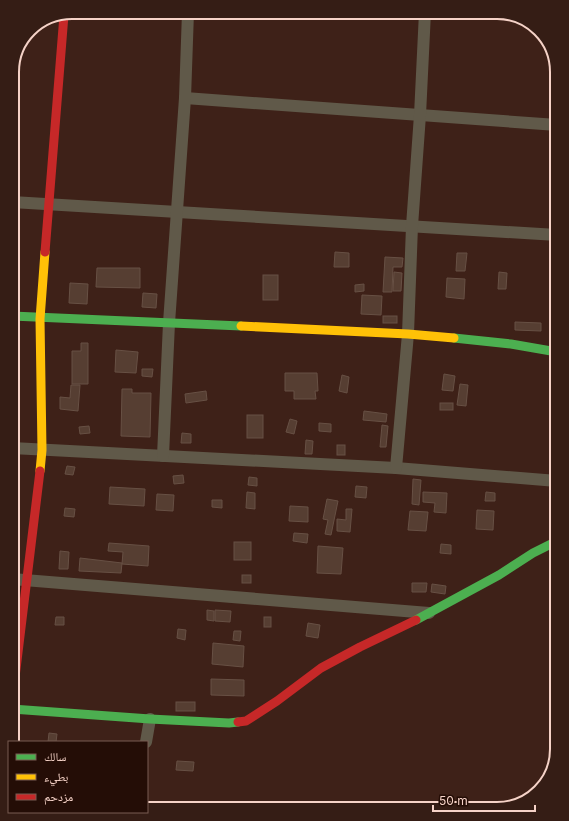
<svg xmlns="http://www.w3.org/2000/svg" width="569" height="821" viewBox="0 0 569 821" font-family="Inter,'Noto Naskh Arabic',sans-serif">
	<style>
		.building { fill: #563e32; stroke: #675044 }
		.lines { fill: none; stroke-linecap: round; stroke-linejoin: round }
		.street { stroke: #605949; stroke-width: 12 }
		.fast { stroke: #4caf50; stroke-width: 9 }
		.slow { stroke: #ffc107; stroke-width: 9 }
		.jam { stroke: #c62828; stroke-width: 9 }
		.rim { fill: none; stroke: #f5d2c7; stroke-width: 2 }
	</style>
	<rect width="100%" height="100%" fill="#3e2118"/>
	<!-- building -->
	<g class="building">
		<polygon points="335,252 349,253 349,267 334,267"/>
		<polygon points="457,253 467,253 465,271 456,271"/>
		<polygon points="385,257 403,258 402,267 393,267 392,292 383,292"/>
		<polygon points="97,268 140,268 140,288 96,287"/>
		<polygon points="394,272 402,273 401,291 393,291"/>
		<polygon points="499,272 507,273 506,289 498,289"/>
		<rect x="263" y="275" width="15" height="25"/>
		<polygon points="447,278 465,279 464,299 446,297"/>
		<polygon points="70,283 88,284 87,304 69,303"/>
		<polygon points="364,284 364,291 355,292 355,285"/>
		<polygon points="143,293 157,294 156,308 142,307"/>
		<polygon points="362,295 382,296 381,315 361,314"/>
		<rect x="383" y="316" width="14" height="7"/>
		<polygon points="515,322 541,323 541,331 515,330"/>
		<polygon points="81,343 88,343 88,384 72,384 72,351 81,351"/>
		<polygon points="116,350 138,352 136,373 115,372"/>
		<polygon points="142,369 153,369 152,377 142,376"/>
		<polygon points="285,373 317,373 318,391 315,391 316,399 294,399 294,391 285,391"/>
		<polygon points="444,374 455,376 453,391 442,390"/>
		<polygon points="342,375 349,377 347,393 339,391"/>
		<polygon points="460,384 468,385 466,406 457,405"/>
		<polygon points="71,385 80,385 78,411 60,409 60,397 70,398"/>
		<polygon points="122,389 132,389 132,393 151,393 150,437 121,436"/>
		<polygon points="206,391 207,400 186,403 185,394"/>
		<rect x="440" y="403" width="13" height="7"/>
		<polygon points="364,411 387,414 386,422 363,420"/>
		<rect x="247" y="415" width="16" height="23"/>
		<polygon points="290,419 297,421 294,434 286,432"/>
		<polygon points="319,423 331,424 331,432 319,431"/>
		<polygon points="382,425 388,426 386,447 380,447"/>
		<polygon points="89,426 90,433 80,434 79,427"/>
		<polygon points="182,433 191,434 191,443 181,443"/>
		<polygon points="306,440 313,441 312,454 305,454"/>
		<rect x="337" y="445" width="8" height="10"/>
		<polygon points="67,466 75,467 73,475 65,474"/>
		<polygon points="183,475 184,483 174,484 173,476"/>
		<polygon points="249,477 257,478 257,486 248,485"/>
		<polygon points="413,479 421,480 419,505 412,504"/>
		<polygon points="356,486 367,487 366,498 355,497"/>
		<polygon points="110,487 145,489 144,506 109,504"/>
		<polygon points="247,492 255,493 255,509 246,508"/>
		<polygon points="423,492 447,493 446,513 434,512 435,503 423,502"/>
		<polygon points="486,492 495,493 495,501 485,501"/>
		<polygon points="157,494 174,495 173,511 156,510"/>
		<polygon points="327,499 338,501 331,535 325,534 328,520 323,519"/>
		<polygon points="212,500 222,500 222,508 212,507"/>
		<polygon points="290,506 308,507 308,522 289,521"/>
		<polygon points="65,508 75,509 74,517 64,516"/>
		<polygon points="346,509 352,509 350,532 337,531 337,519 346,520"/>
		<polygon points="477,510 494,511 493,530 476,529"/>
		<polygon points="410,511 428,512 426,531 408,530"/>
		<polygon points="294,533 308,534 307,543 293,541"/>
		<rect x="234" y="542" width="17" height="18"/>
		<polygon points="109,543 149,546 148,566 122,564 123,552 108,551"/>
		<polygon points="441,544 451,545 451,554 440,553"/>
		<polygon points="318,546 343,548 341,574 317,573"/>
		<polygon points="60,551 69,552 68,569 59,569"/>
		<polygon points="80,558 122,563 121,573 79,571"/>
		<rect x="242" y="575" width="9" height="8"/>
		<polygon points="412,583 427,583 426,592 412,592"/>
		<polygon points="432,584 446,586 445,594 431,592"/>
		<polygon points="207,610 214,611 214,621 207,620"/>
		<polygon points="215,610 231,611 230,622 215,621"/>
		<polygon points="56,617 64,617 64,625 55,625"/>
		<rect x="264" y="617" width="7" height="10"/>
		<polygon points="308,623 320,625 318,638 306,636"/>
		<polygon points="178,629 186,630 185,640 177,638"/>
		<polygon points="234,631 241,631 240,641 233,640"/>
		<polygon points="213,643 244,646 243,667 212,664"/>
		<polygon points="211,679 244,680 244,696 211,695"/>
		<rect x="176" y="702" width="19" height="9"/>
		<polygon points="49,733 57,734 56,742 48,742"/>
		<polygon points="177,761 194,762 193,771 176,770"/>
	</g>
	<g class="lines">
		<!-- street -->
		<g class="street">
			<polyline points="185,98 557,125"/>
			<polyline points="12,202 557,235"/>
			<polyline points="12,448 396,468 557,481"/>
			<polyline points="163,456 169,323 185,98 188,12"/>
			<polyline points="396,468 408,334 412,226 420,115 425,12"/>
			<polyline points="12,579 429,613"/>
			<polyline points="146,742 150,719"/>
		</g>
		<!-- fast -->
		<g class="fast">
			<polyline points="12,316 241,326"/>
			<polyline points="454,338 511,344 557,352"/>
			<polyline points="416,620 499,575 533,553 557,541"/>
			<polyline points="12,709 150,719 229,723 238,722"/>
		</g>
		<!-- slow -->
		<g class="slow">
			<polyline points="241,326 408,334 454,338"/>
			<polyline points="40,471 42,450 40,319 45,252"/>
		</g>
		<!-- jam -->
		<g class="jam">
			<polyline points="45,252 64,15"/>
			<polyline points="12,702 40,471"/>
			<polyline points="238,722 246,721 277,701 321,668 360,647 416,620"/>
		</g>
	</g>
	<!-- crop -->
	<path d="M0 0H569V821H0ZM72 19H497A53 53 0 0 1 550 72V749A53 53 0 0 1 497 802H72A53 53 0 0 1 19 749V72A53 53 0 0 1 72 19Z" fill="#351d15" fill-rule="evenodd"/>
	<path class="rim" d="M72 19H497A53 53 0 0 1 550 72V749A53 53 0 0 1 497 802H72A53 53 0 0 1 19 749V72A53 53 0 0 1 72 19Z"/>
	<!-- legend -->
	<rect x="8" y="741" width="140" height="72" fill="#240d06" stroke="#785c53"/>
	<rect x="16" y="754" width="20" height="6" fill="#4caf50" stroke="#785c53"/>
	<text x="44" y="761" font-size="12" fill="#f5d2c7">سالك</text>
	<rect x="16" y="774" width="20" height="6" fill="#ffc107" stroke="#785c53"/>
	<text x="44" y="781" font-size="12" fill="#f5d2c7">بطيء</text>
	<rect x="16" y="794" width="20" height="6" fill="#c62828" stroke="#785c53"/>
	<text x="44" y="801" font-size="12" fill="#f5d2c7">مزدحم</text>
	<!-- scale -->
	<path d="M433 805v6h102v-6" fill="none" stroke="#f5d2c7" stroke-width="2"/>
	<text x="439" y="805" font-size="12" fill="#f5d2c7" stroke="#240d06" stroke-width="3" paint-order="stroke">50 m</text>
</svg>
